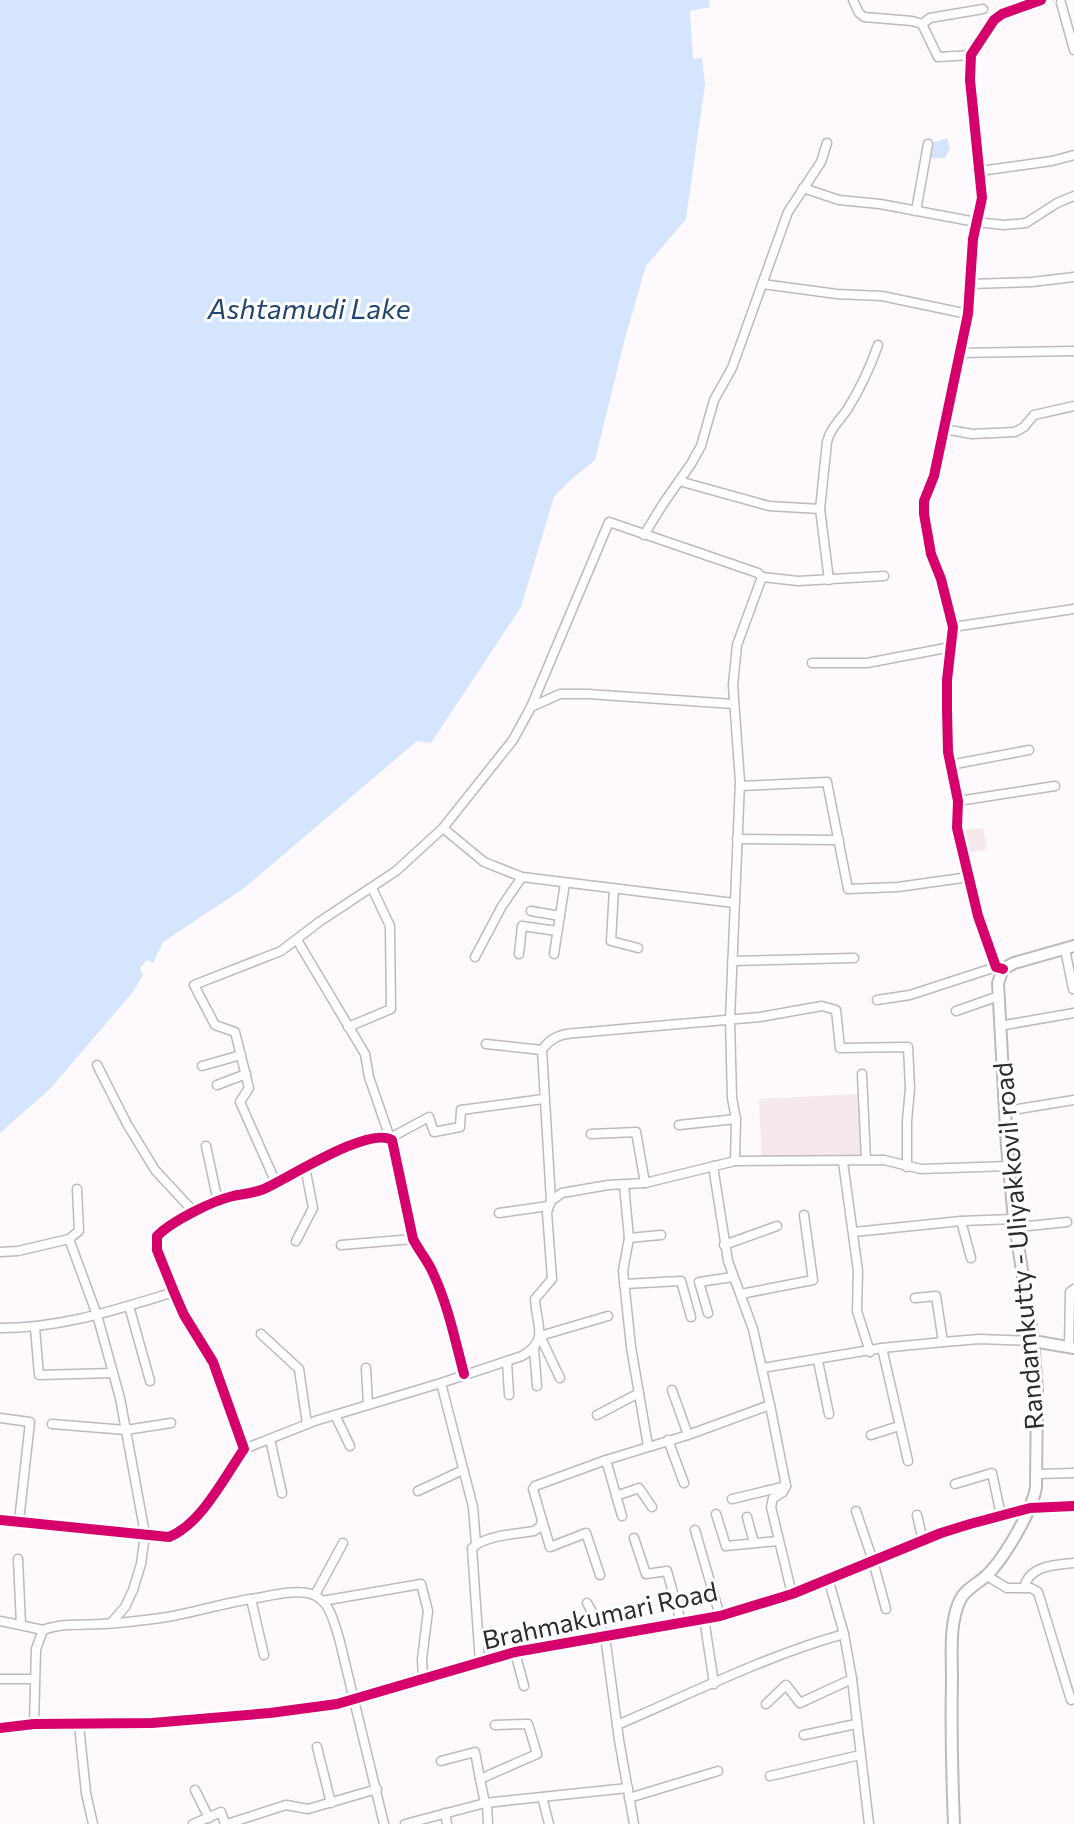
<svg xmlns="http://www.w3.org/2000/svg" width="1074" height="1824" viewBox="0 0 1074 1824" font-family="Commissioner,sans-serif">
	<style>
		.education { fill: #f6e9ed }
		.water { fill: #d5e5fd }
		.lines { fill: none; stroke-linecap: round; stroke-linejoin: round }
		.street-casing { stroke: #bdb9bd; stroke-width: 11 }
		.secondary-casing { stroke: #bdb9bd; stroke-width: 14 }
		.street { stroke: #fffeff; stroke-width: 8 }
		.secondary { stroke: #fffeff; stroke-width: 10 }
		.cycleway-casing { stroke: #fff; stroke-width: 15 }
		.cycleway { stroke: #d6006c; stroke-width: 10 }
		.labels { text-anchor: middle; stroke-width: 6; stroke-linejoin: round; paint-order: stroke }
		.street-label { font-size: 26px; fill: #2e2a2e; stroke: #fff }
		.water-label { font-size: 28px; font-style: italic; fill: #23466f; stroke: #fff }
	</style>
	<rect width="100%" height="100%" fill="#fdf9fd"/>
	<!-- education -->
	<g class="education">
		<polygon points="983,828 987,849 965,854 959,830"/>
		<polygon points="859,1094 863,1157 762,1159 759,1099"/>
	</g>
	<!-- water -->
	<g class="water">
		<polygon points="0,0 709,0 710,7 690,11 693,59 702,58 705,84 686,219 646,266 625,338 595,460 567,483 554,497 521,607 431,743 417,741 243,889 163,942 153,963 147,960 140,968 143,975 132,993 50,1089 0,1133"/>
		<polygon points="947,138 950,148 945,158 929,158 932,143"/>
	</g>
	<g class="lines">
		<defs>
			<g id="street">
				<polyline points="853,0 859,13 864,17 912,21 922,24 938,57 971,55"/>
				<polyline points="1061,3 1074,50"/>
				<polyline points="922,24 930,18 983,9"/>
				<polyline points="980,171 1052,161 1074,155"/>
				<polyline points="803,188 839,200 880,204 976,222 1004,225 1026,223 1057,203 1074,196"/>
				<polyline points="916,211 928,144"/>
				<polyline points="762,284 837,294 882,296 968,314"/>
				<polyline points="969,284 1032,282 1074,277"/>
				<polyline points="958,353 1074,351"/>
				<polyline points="944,429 972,434 1015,432 1024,427 1034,415 1074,406"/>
				<polyline points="679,481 769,506 820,509"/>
				<polyline points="644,535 663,504 691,464 701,446 714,400 732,368 788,212 821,162 827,143"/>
				<polyline points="762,577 798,581 884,576"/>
				<path d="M829,580L820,509L827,442C830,429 839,421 847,410C860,389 870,368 878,345"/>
				<polyline points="953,627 1074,609"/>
				<polyline points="812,663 867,663 951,647"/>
				<polyline points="531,707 609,522 758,573 762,577 737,645 733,685 740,782 730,1020 732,1098 736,1119 735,1161"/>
				<polyline points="950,765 1029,750"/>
				<polyline points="740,786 827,782 848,889 898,887 969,877"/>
				<polyline points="958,801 1055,786"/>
				<polyline points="443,828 484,862 522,877 734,903"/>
				<polyline points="737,839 839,840"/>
				<polyline points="614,889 611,941 638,948"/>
				<polyline points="531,911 560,916"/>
				<polyline points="297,940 365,1054 369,1077 390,1138 429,1117 434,1132 460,1127 461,1110 543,1099"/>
				<polyline points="1065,949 1073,989"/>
				<polyline points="519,954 522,926 557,931"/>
				<polyline points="554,954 565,883"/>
				<polyline points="475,957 502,906 522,877"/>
				<polyline points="732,961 854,958"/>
				<polyline points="1003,969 996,967 978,916 957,828 958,801 948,752 947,710 947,680 953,627 941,579 931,554 924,514 924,501 934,476 968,314 973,239 982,198 970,80 971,55 994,20 1002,14 1041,0"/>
				<polyline points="877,1000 910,995 996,967"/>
				<polyline points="956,1011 999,996"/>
				<polyline points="999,1026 1074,1013"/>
				<polyline points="348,1027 391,1009 390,926 372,888"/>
				<polyline points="486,1044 542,1050"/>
				<polyline points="97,1065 127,1124 155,1170 195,1213"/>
				<polyline points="202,1066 241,1055"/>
				<polyline points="862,1074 866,1160"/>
				<polyline points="217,1085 246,1074"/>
				<polyline points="1006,1111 1074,1100"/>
				<polyline points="679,1125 736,1119"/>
				<polyline points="591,1134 636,1132 645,1183"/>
				<polyline points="206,1146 218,1202"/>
				<polyline points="843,1162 858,1271 857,1311 870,1352"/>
				<polyline points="276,1183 240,1102 249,1088 235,1032 215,1025 194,985 281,951 319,922 396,871 443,828 513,740 531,707 560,694 588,694 733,704"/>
				<polyline points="624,1185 629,1238 623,1271 631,1347 648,1446"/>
				<path d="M551,1201L542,1050C551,1037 561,1034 576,1033L760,1017L822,1006L836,1010L840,1048L908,1047L910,1088L907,1121V1167"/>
				<polyline points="499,1213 548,1206"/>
				<polyline points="961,1221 971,1258"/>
				<polyline points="854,1232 961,1221 1014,1219 1029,1226 1067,1222"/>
				<polyline points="629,1238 661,1235"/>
				<polyline points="69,1239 79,1231 77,1189"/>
				<polyline points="296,1241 313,1208 305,1167"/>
				<polyline points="341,1245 413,1239"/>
				<polyline points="724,1245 777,1226"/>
				<polyline points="0,1252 18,1251 69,1239 97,1315 120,1398 145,1534 141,1564 133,1590 125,1607 111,1623"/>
				<polyline points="624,1284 681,1281 691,1317"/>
				<polyline points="741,1294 813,1280 804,1215"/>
				<polyline points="915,1298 936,1296 943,1342"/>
				<polyline points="129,1306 150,1381"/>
				<polyline points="708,1313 699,1282 733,1277"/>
				<path d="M0,1328C62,1328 115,1310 174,1292"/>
				<polyline points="35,1328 39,1375 113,1373"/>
				<polyline points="261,1334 299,1369 307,1424"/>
				<polyline points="882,1348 908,1461"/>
				<polyline points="1069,1348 1070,1292 1074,1289"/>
				<polyline points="534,1349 537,1386"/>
				<polyline points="507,1361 509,1395"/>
				<polyline points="818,1361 829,1414"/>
				<polyline points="366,1368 368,1405"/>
				<polyline points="762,1368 882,1348 943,1342 980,1339 1033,1341"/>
				<polyline points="560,1378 540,1336 608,1316"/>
				<polyline points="672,1390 688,1435"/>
				<polyline points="770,1405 786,1486 783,1492 773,1498 771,1507 792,1594"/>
				<polyline points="335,1415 350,1446"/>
				<polyline points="597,1415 639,1393"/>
				<polyline points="0,1418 30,1422 19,1521"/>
				<polyline points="52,1424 126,1430 171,1423"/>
				<polyline points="871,1435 899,1426"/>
				<polyline points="270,1439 282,1493"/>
				<polyline points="668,1440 684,1483"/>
				<polyline points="244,1449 315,1421 441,1383"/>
				<polyline points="606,1460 622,1516"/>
				<polyline points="1037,1474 1074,1473"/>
				<polyline points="955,1484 992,1473 1001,1515"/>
				<polyline points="418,1491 463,1470"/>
				<polyline points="616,1496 639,1488 652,1507"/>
				<polyline points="732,1499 786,1486"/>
				<polyline points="856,1511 873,1561 886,1609"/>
				<polyline points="716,1514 726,1546 778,1541"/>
				<polyline points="917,1515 923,1541"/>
				<polyline points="747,1517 754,1543"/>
				<path d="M0,1520L169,1537C201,1524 224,1478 244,1449L213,1362L184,1315L174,1292L157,1250V1236C172,1221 212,1201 233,1196C243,1194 254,1193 264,1189C289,1178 368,1126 392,1140L413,1239C419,1251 428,1261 433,1273C448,1305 455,1340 464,1374"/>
				<polyline points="542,1520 550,1547 586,1533 600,1575"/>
				<polyline points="695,1530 720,1616"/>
				<polyline points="634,1538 646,1574 667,1571 681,1622"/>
				<path d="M476,1544L473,1507L441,1383L522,1356C550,1340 536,1325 535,1299L552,1279L547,1212L551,1201L562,1193L608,1185L645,1183L735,1161L884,1160L921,1169L1009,1166"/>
				<polyline points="18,1559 21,1625"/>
				<polyline points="987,1576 1007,1588 1031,1588 1038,1592 1071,1700"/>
				<polyline points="828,1578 844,1634 852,1679 869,1824"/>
				<path d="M1024,1588C1029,1565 1055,1565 1074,1563"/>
				<polyline points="315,1595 343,1543"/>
				<polyline points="251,1599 264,1655"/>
				<polyline points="322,1601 421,1584 428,1611 422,1659 423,1678"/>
				<polyline points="587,1603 605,1636 619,1740 634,1824"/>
				<polyline points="704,1618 714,1684"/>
				<polyline points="0,1621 43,1630"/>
				<polyline points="515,1652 524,1686"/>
				<path d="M480,1663L472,1548C486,1535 516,1534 534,1531L540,1527L542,1520L533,1489L535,1486L606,1460L688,1435L770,1405L753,1329L728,1261L713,1166"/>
				<polyline points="0,1679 34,1679"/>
				<polyline points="766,1704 786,1685 800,1703 852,1679"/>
				<path d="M34,1724L36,1649L43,1630C61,1623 83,1625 102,1624C124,1623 146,1620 167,1617C197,1612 227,1602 257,1598C273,1595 301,1588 316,1596C331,1604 334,1624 339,1638L384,1824"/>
				<polyline points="79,1725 86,1793 93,1824"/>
				<path d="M617,1725C690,1694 768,1655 844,1634"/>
				<polyline points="0,1728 34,1724 152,1723 270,1713 337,1704 515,1652 720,1616 792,1594 941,1533 970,1524 1030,1508 1074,1506"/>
				<polyline points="804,1735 856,1724"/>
				<polyline points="317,1747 331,1803"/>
				<polyline points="441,1761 475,1752 480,1779"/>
				<polyline points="770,1776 860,1755"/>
				<polyline points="195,1790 209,1818"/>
				<polyline points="542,1797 549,1824"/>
				<polyline points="629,1798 718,1771"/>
				<polyline points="485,1803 480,1779 537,1754 528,1724 495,1725"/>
				<polyline points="487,1804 488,1824"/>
				<polyline points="445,1813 447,1824"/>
				<polyline points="193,1824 221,1812 225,1824"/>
				<polyline points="227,1824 286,1805 308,1809 377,1789"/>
				<polyline points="405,1824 485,1803 628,1788"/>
			</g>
			<g id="secondary">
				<polyline points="1033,1341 1074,1348"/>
				<path d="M954,1824C952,1776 951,1728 952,1680C952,1655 949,1623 960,1600C965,1589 979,1583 987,1575C1004,1559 1033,1509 1036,1487L1037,1389L1033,1341L1014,1219L1007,1147L998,983L1003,969L1014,963L1074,946"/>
			</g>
		</defs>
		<!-- street casing -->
		<use href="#street" class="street-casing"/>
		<!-- secondary casing -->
		<use href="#secondary" class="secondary-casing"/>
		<!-- street -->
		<use href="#street" class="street"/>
		<!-- secondary -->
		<use href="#secondary" class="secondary"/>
		<defs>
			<g id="cycleway">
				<polyline points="1003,969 996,967 978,916 957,828 958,801 948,752 947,710 947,680 953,627 941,579 931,554 924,514 924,501 934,476 968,314 973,239 982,198 970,80 971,55 994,20 1002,14 1041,0"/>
				<path d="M0,1520L169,1537C201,1524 224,1478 244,1449L213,1362L184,1315L174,1292L157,1250V1236C172,1221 212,1201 233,1196C243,1194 254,1193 264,1189C289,1178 368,1126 392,1140L413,1239C419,1251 428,1261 433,1273C448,1305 455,1340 464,1374"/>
				<polyline points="0,1728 34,1724 152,1723 270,1713 337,1704 515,1652 720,1616 792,1594 941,1533 970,1524 1030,1508 1074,1506"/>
			</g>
		</defs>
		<!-- cycleway casing -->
		<use href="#cycleway" class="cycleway-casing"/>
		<!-- cycleway -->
		<use href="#cycleway" class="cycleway"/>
	</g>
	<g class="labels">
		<!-- street labels -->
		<g class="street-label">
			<text transform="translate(1019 1246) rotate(-95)" y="9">Randamkutty - Uliyakkovil road</text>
			<text transform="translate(600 1616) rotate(-12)" y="9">Brahmakumari Road</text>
		</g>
		<!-- water labels -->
		<g class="water-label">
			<text x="309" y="319">Ashtamudi Lake</text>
		</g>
	</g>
</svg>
